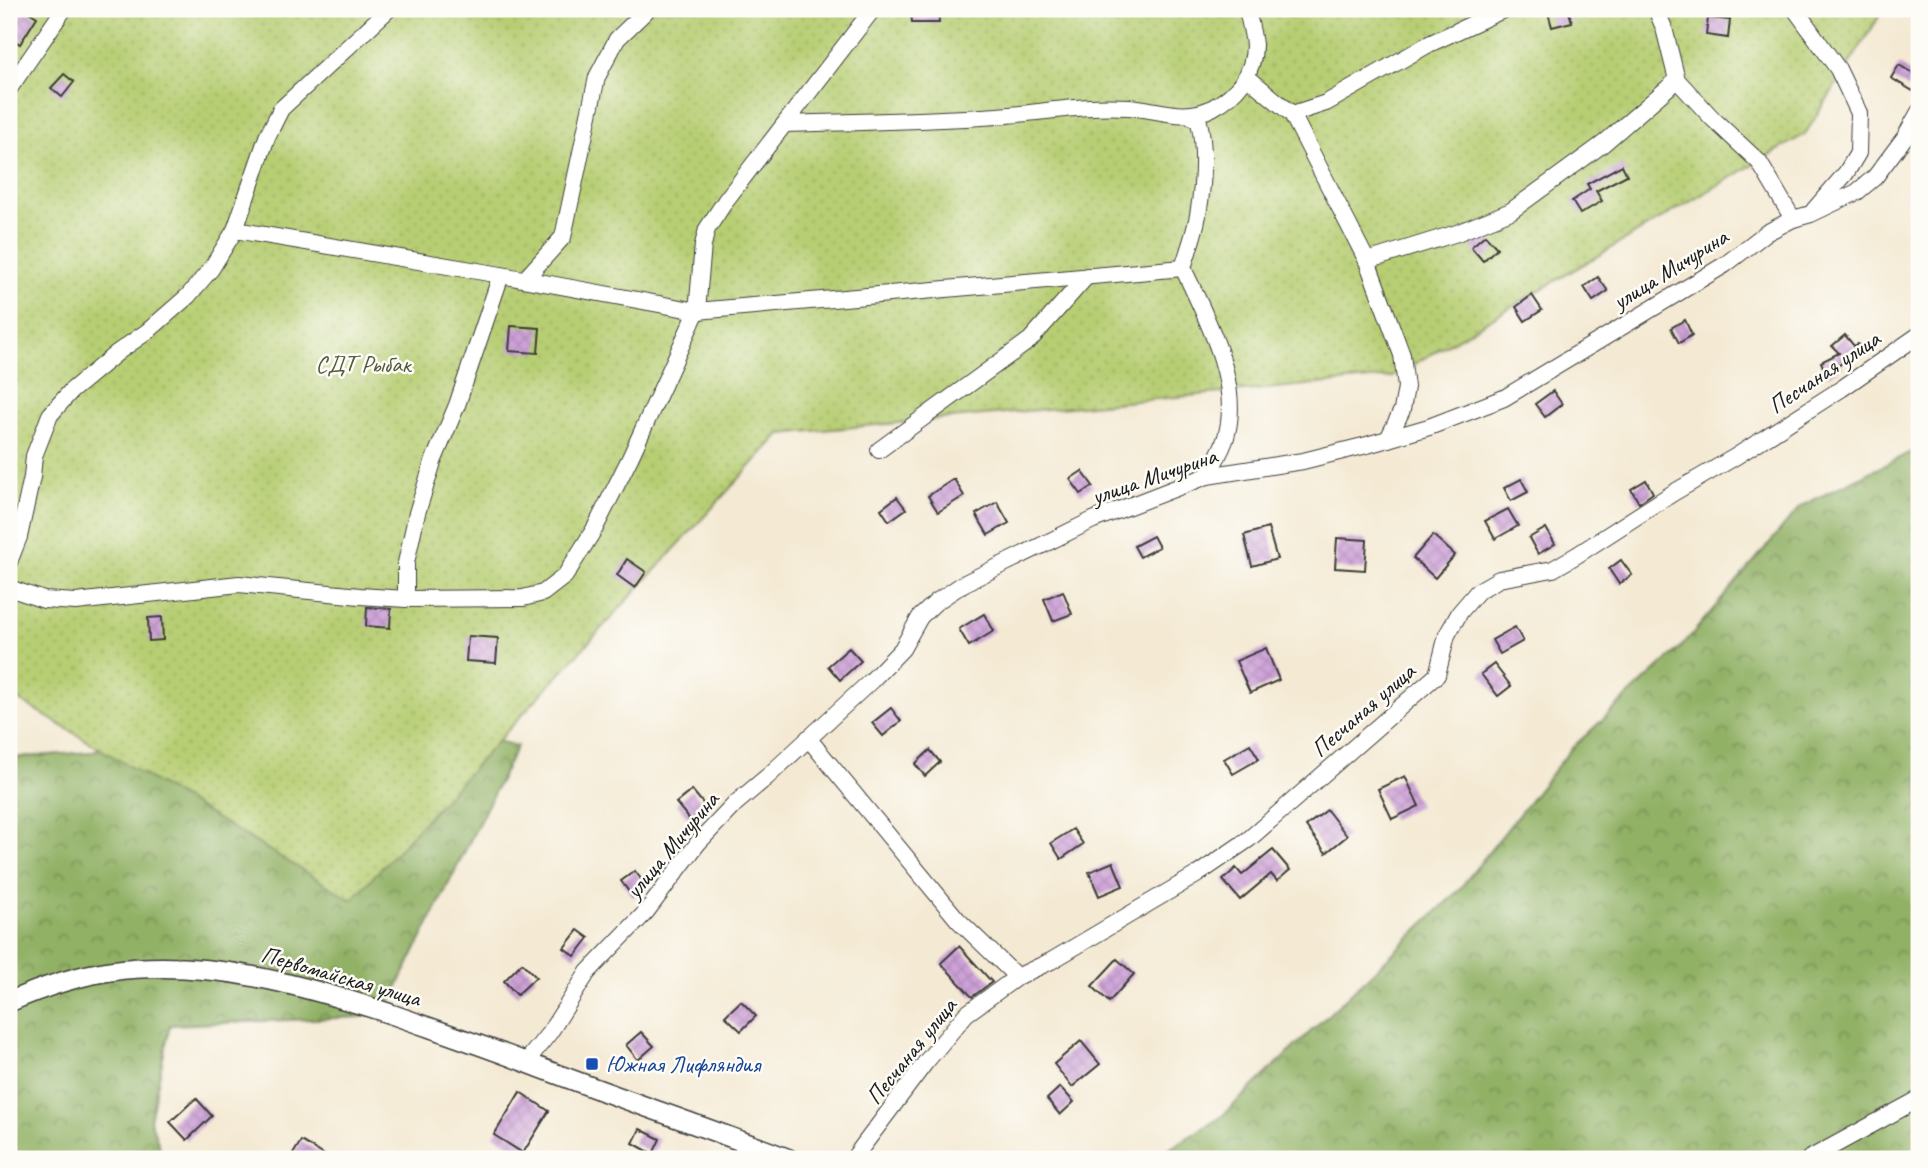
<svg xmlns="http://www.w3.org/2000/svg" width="1928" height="1168" viewBox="0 0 1928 1168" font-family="Caveat,sans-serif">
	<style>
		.forest { fill: url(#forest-crowns); stroke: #566640; stroke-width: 2 }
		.park { fill: url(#park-dots); stroke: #6a7548; stroke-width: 2 }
		.building { fill: url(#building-cross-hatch) }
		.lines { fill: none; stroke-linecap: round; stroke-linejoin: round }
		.minor-casing { stroke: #3c3b38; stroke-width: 18 }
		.major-casing { stroke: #3c3b38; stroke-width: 22 }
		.minor { stroke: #fff; stroke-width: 16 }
		.major { stroke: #fff; stroke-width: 19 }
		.transit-dot { fill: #1a4fb4; stroke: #fdfcf7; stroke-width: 2.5 }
		.labels { text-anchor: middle; stroke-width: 5; stroke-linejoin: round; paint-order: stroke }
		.street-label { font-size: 24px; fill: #1c1c1c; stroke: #fdfcf7 }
		.park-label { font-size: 24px; fill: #525a3a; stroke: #fdfcf7 }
		.transit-label { font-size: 24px; fill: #164399; stroke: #fdfcf7; text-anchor: start }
	</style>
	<defs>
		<pattern id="forest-crowns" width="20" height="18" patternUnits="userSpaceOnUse" patternTransform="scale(1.75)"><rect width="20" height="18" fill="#91b165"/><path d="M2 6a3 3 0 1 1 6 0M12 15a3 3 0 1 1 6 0" fill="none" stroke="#768f52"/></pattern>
		<pattern id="park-dots" width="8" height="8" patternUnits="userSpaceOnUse" patternTransform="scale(1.75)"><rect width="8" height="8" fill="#b7ce73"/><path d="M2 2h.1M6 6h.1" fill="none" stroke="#9db063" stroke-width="1.8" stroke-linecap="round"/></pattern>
		<pattern id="building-cross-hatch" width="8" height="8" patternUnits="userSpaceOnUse" patternTransform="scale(1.75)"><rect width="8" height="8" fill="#cea2d8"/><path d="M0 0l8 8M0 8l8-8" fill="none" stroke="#b08bb9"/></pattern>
	</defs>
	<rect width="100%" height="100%" fill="#fdfcf7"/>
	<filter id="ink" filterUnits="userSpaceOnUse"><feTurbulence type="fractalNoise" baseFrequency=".0143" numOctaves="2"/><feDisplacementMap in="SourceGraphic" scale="14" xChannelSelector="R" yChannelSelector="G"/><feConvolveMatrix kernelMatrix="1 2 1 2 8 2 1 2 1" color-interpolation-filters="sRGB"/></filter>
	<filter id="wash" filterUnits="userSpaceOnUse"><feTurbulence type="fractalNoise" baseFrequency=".00686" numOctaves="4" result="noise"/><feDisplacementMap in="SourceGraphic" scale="28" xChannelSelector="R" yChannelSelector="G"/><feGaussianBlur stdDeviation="1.57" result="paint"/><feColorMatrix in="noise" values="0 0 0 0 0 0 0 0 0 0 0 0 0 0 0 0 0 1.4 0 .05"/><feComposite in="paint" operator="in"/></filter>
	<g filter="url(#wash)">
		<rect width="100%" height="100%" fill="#f4ead4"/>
		<!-- forest -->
		<g class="forest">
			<polygon points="1919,448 1919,1159 1153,1159 1221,1117 1457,892 1571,749 1682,646 1801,506"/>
			<polygon points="178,717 472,735 517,746 388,1006 362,1017 170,1025 150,1120 164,1159 9,1159 9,758 91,752"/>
		</g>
		<!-- park -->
		<polygon class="park" points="9,9 1884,9 1805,134 1392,377 780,434 352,900 9,694"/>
		<g id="blocks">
			<!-- building -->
			<g class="building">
				<polygon points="17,9 24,9 37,17 20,44 9,37 9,21"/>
				<polygon points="911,9 938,9 939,23 912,23"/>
				<polygon points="1547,9 1568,9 1572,22 1552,27"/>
				<polygon points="1708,18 1730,20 1728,38 1706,35"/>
				<polygon points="1899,65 1919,77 1913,91 1891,78"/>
				<polygon points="64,74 74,82 62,97 51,88"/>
				<polygon points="1622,165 1627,175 1596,191 1602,201 1580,214 1572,201 1590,189 1587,184"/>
				<polygon points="1485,235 1497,248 1483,261 1471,247"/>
				<polygon points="1598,277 1608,291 1593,301 1584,287"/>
				<polygon points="1532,295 1542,310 1525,321 1516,307"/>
				<polygon points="1685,320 1692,335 1679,343 1671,328"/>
				<polygon points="511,326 540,328 538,353 509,351"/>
				<polygon points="1845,335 1854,346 1858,344 1861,347 1837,367 1839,370 1827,376 1821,362 1839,353 1832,346"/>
				<polygon points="1553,391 1562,404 1545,417 1535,404"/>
				<polygon points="1082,471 1093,486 1081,494 1070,479"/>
				<polygon points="954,479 964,496 938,512 928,496"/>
				<polygon points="1521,479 1528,492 1511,501 1504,488"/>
				<polygon points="1646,480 1653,493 1639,503 1631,489"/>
				<polygon points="897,497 906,509 889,521 881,509"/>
				<polygon points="997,502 1009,523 988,535 976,514"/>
				<polygon points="1508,509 1518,526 1495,539 1485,521"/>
				<polygon points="1268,528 1277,559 1252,566 1244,535"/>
				<polygon points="1546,528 1555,544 1538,554 1529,538"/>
				<polygon points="1433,535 1455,555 1435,578 1413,558"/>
				<polygon points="1153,536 1159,547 1140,557 1134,546"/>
				<polygon points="1337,538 1367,540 1365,570 1335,568"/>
				<polygon points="627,559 646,572 635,588 617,575"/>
				<polygon points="1621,560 1632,575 1619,584 1609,569"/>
				<polygon points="1063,591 1072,614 1053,621 1044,599"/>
				<polygon points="367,607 391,609 390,628 366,626"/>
				<polygon points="984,614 994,631 969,646 959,629"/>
				<polygon points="162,617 163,640 149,641 148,618"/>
				<polygon points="1515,627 1523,641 1500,654 1492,640"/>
				<polygon points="468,636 498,638 496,663 466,661"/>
				<polygon points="849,648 861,661 840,680 828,666"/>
				<polygon points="1266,648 1279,680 1250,693 1236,661"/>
				<polygon points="1494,664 1511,686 1498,696 1481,674"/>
				<polygon points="891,708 901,721 883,736 872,723"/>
				<polygon points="1250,744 1259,759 1233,774 1224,759"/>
				<polygon points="930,750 940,762 925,776 915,764"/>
				<polygon points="1405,776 1419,806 1392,819 1378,789"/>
				<polygon points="692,790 707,808 691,821 676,803"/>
				<polygon points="1327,810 1347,836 1326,853 1306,826"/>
				<polygon points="1073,829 1083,844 1061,859 1051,843"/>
				<polygon points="1273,850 1290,870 1277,881 1271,874 1240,900 1223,880 1236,868 1242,875"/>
				<polygon points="1113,862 1123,886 1099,896 1089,872"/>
				<polygon points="635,871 647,887 633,897 621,881"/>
				<polygon points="578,930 589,938 575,956 564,948"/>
				<polygon points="959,946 992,982 972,997 941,963"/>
				<polygon points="1117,959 1134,974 1109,1002 1092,986"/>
				<polygon points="522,963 536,977 517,995 504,981"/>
				<polygon points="741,1001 756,1016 741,1031 725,1016"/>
				<polygon points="641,1032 654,1046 638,1060 626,1045"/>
				<polygon points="1081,1041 1100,1064 1072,1087 1054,1064"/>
				<polygon points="1060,1087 1074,1102 1060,1115 1047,1099"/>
				<polygon points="520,1092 549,1111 523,1153 494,1135"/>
				<polygon points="196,1098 212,1116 187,1140 170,1122"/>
				<polygon points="640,1129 660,1139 653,1154 633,1143"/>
				<polygon points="301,1141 331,1159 290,1159"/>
			</g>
		</g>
	</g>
	<g filter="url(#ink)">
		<use href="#blocks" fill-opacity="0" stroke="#3c3b38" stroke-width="2"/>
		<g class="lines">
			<defs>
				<g id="minor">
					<polyline points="1656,9 1664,28 1677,80 1713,119 1759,162 1793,219"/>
					<polyline points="1795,9 1838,69 1859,113 1858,153 1846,173 1814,210"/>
					<polyline points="1247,77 1292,114 1367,261 1402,355 1406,387 1402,410 1388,439"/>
					<polyline points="9,89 64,9"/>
					<polyline points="1292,114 1326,103 1429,44 1505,9"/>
					<path d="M785,124C855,122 926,121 997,116C1041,113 1085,104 1129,107C1157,109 1186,122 1212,108C1236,95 1254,74 1254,45C1253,34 1249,20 1247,9"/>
					<path d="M235,230L501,275L697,311L1183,268C1206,318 1242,382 1226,437C1222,451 1213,464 1207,476"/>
					<polyline points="1367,261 1457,233 1511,211 1603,144 1677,80"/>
					<path d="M1183,268C1188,251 1195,233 1198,215C1203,186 1206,151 1199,122L1190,115"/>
					<polyline points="525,279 563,237 597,77 617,39 648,9"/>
					<polyline points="879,450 1030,340 1087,276"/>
					<polyline points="9,562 19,537 32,477 34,456 50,415 71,391 118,352 148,331 188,296 211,269 235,230 267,137 281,109 389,9"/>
					<polyline points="9,588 44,600 76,602 239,584 360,596 406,599 523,598 543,593 565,576 595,528 630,458 697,311 703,245 707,229 726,200 873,9"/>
					<polyline points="406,599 406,563 417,513 433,462 457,405 501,275"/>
					<polyline points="808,738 958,920 1017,977"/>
					<polyline points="526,1062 550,1032 588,972 646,912 698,843 736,803 767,777 872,680 902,649 920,617 936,602 963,584 1093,520 1207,476 1303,461 1367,445 1429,427 1504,398 1726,264 1766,233 1793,219 1811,214 1857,192 1875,177 1905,137 1919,112"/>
					<polyline points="853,1159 925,1063 966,1014 1017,977 1051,961 1198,874 1249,839 1437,675 1447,635 1460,612 1478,591 1499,579 1553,569 1577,555 1673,493 1735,457 1841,389 1919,335"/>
					<polyline points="1809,1159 1919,1099"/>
				</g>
				<path id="major" d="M9,1002C41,988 75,976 110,971C207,958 300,984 391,1014C436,1030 481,1045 525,1062C613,1096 702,1126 789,1159"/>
			</defs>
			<!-- minor casing -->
			<use href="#minor" class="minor-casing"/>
			<!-- major casing -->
			<use href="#major" class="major-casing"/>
			<!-- minor -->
			<use href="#minor" class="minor"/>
			<!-- major -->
			<use href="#major" class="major"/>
		</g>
	</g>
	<!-- markers -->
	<rect class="transit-dot" x="585" y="1057" width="14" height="14" rx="3.5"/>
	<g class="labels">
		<!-- street labels -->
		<g class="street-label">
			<text transform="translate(1670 269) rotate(-32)" y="8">улица Мичурина</text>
			<text transform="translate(1824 372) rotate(-34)" y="8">Песчаная улица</text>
			<text transform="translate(1154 476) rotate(-19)" y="8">улица Мичурина</text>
			<text transform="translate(1363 710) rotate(-41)" y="8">Песчаная улица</text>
			<text transform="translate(672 845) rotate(-50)" y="8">улица Мичурина</text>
			<text transform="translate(341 976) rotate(16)" y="8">Первомайская улица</text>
			<text transform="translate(911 1051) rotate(-51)" y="8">Песчаная улица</text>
		</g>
		<!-- park labels -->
		<g class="park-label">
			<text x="363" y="372">СДТ Рыбак</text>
		</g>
		<!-- transit labels -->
		<g class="transit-label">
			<text x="606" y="1072">Южная Лифляндия</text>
		</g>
	</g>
	<!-- margin -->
	<rect width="1928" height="1168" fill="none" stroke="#fdfcf7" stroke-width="35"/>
</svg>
